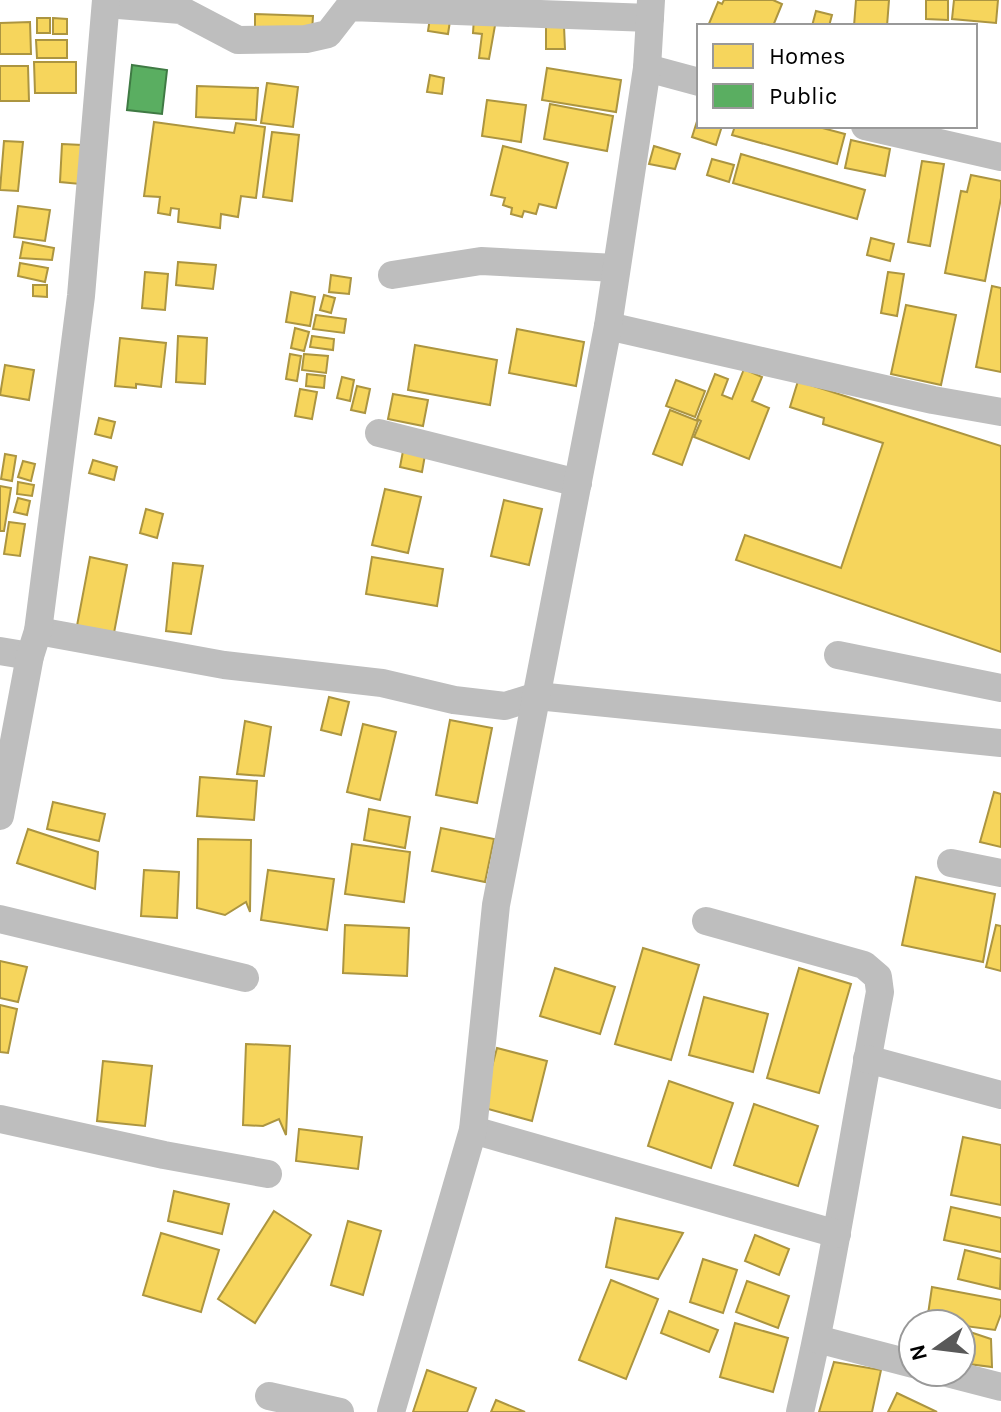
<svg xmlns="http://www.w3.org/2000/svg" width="1001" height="1412" viewBox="0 0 1001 1412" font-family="Karla,sans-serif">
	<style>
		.homes { fill: #f6d55c; stroke: #ac9540; stroke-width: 2 }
		.public { fill: #5aae61; stroke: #3f7a44; stroke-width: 2 }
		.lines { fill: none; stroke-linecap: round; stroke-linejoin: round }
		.minor { stroke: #bebebe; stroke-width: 28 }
	</style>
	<rect width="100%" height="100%" fill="#fff"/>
	<!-- homes -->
	<g class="homes">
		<polygon points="724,0 773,0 782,4 773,26 708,26 718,2 722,4"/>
		<polygon points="856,0 889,0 887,26 854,26"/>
		<polygon points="926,0 948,0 948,20 926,19"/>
		<polygon points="954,0 998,0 996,23 952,19"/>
		<polygon points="816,11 832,15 829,26 812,26"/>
		<polygon points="255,14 313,16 312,32 255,30"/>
		<rect x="37" y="18" width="13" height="15"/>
		<polygon points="53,18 67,19 67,34 53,34"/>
		<polygon points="430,18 450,21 448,34 428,31"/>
		<polygon points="474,18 496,20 489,59 479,58 482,34 473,33"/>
		<polygon points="30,22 31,54 0,54 0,23"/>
		<polygon points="546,26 564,26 565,49 546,49"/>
		<polygon points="36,40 67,40 67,58 37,58"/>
		<polygon points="34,62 76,62 76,93 35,93"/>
		<polygon points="0,66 28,66 29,101 0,101"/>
		<polygon points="547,68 621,80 616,112 542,100"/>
		<polygon points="430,75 444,78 442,94 427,92"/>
		<polygon points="267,83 298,87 293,127 261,123"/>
		<polygon points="197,86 258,88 256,120 196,117"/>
		<polygon points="487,100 526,105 521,142 482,136"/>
		<polygon points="550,104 613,116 607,151 544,139"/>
		<polygon points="699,115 699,126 722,126 716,145 692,137"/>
		<polygon points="154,122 234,133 236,123 265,127 256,198 241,196 238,217 221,214 220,228 178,222 179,209 171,208 170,215 158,213 160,197 144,196"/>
		<polygon points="735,126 815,126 845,134 837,164 732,135"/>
		<polygon points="272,132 299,135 292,201 263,197"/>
		<polygon points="851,140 890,149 885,176 845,168"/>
		<polygon points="4,141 23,142 18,191 0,190"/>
		<polygon points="62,144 82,145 80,184 60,182"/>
		<polygon points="503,146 568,163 556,208 539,204 536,214 524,211 522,217 511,214 512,208 503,205 505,198 491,195"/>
		<polygon points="654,146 680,154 675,169 649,164"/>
		<polygon points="741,154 865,190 857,219 733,183"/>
		<polygon points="712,159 734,165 729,182 707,175"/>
		<polygon points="922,161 944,164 930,246 908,242"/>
		<polygon points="971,175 1001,181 1001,198 985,281 945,273 961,191 967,192"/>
		<polygon points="18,206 50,210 45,241 14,237"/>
		<polygon points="871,238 894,244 890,261 867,255"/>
		<polygon points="23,242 54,248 52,260 20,258"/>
		<polygon points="178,262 216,265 213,289 176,285"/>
		<polygon points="20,263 48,268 45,282 18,276"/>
		<polygon points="145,272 168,274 165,310 142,308"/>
		<polygon points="888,272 904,274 897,316 881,313"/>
		<polygon points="331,275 351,278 349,294 329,292"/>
		<polygon points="33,285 47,285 47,297 33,296"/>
		<polygon points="992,286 1001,288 1001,372 976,367"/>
		<polygon points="291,292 315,297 310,326 286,322"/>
		<polygon points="324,295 335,298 331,313 320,310"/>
		<polygon points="906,305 956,315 941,385 891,374"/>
		<polygon points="316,315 346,319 344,333 313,329"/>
		<polygon points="295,328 309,332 304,351 291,348"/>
		<polygon points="517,329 584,342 576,386 509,373"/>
		<polygon points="178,336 207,338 205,384 176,382"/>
		<polygon points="312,336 334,339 333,350 310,347"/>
		<polygon points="120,338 166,343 161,387 136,384 136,388 115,386"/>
		<polygon points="415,345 497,360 490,405 408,390"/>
		<polygon points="290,354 301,356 297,381 286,379"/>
		<polygon points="304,354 328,356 326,373 302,370"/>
		<polygon points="5,365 34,370 29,400 0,395"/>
		<polygon points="744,369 762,377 752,401 769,408 749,459 694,437 701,421 697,419 715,374 728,379 722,395 732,399"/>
		<polygon points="307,374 325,376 324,388 306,386"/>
		<polygon points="342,377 354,380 350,401 337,398"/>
		<polygon points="676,380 705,391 695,417 666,406"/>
		<polygon points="798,381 1001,446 1001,652 736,560 745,535 841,568 883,443 823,424 824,418 790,407"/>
		<polygon points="357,386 370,389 365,413 351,410"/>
		<polygon points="300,389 317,392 312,419 295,416"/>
		<polygon points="393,394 428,400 423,426 388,419"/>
		<polygon points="670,410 698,421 682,465 653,454"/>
		<polygon points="99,418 115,422 111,438 95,434"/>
		<polygon points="403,451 425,455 422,472 400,467"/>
		<polygon points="5,454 16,456 12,481 1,479"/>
		<polygon points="93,460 117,467 114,480 89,473"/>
		<polygon points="23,461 35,464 31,481 18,477"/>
		<polygon points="18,482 34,485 32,496 17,494"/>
		<polygon points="0,486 11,488 4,531 0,531"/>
		<polygon points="385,489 421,497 408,553 372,545"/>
		<polygon points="18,498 30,501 27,515 14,512"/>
		<polygon points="504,500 542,509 529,565 491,556"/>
		<polygon points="146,509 163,514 157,538 140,533"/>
		<polygon points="9,522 25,524 20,556 4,554"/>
		<polygon points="90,557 127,565 113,638 76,631"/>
		<polygon points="372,557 443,569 437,606 366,594"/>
		<polygon points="173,563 203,566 191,634 166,631"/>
		<polygon points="329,697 349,702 341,735 321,730"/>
		<polygon points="450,720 492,728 477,803 436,795"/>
		<polygon points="245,721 271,727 264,776 237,774"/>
		<polygon points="363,724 396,732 380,800 347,792"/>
		<polygon points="200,777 257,781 254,820 197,816"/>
		<polygon points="994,792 1001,794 1001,847 980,842"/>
		<polygon points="53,802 105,814 99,841 47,829"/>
		<polygon points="369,809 410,817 405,848 364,840"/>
		<polygon points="441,828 494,839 485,882 432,871"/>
		<polygon points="28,829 98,852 95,889 17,863"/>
		<polygon points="198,839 251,840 250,912 246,902 225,915 197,908"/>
		<polygon points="352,844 410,852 404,902 345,894"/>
		<polygon points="144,870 179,872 177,918 141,916"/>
		<polygon points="268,870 334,879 327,930 261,920"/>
		<polygon points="916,877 995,894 983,962 902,945"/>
		<polygon points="345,925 409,928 407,976 343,973"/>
		<polygon points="996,925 1001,926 1001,971 986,967"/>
		<polygon points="643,948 699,965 671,1060 615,1044"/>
		<polygon points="0,961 27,967 18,1002 0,998"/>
		<polygon points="555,968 615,987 600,1034 540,1016"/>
		<polygon points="799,968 851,984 819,1093 767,1078"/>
		<polygon points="704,997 768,1014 753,1072 689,1055"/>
		<polygon points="0,1005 17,1009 8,1053 0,1052"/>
		<polygon points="246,1044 290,1046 286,1135 279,1119 263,1126 243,1125"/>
		<polygon points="497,1048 547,1061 532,1121 481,1107"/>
		<polygon points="103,1061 152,1066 145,1126 97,1121"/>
		<polygon points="669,1081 733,1103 711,1168 648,1146"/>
		<polygon points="754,1104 818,1126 798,1186 734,1165"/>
		<polygon points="299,1129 362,1137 358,1169 296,1161"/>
		<polygon points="963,1137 1001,1145 1001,1205 951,1195"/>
		<polygon points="174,1191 229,1204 222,1234 168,1221"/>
		<polygon points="951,1207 1001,1218 1001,1252 944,1240"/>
		<polygon points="274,1211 311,1235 255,1323 218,1299"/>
		<polygon points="616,1218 683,1233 658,1279 606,1267"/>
		<polygon points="348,1221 381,1231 363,1295 331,1285"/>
		<polygon points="161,1233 219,1250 201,1312 143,1295"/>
		<polygon points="755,1235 789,1249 779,1275 745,1261"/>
		<polygon points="965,1250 1001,1259 1000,1289 958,1279"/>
		<polygon points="703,1259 737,1270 723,1313 690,1302"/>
		<polygon points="611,1280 658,1299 626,1379 579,1360"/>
		<polygon points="747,1281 789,1296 778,1328 736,1312"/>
		<polygon points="932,1287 1001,1300 1001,1314 995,1330 927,1321"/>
		<polygon points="669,1311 718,1330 709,1352 661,1333"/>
		<polygon points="735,1323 788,1338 773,1392 720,1377"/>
		<polygon points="961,1329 991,1339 992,1367 961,1363"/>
		<polygon points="834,1362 881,1370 872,1412 819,1412"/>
		<polygon points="427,1370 476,1388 467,1412 413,1412"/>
		<polygon points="897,1393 937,1412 888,1412"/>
		<polygon points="496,1400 525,1412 491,1412"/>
	</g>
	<!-- public -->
	<polygon class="public" points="132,65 167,70 162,114 127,110"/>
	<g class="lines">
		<!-- minor -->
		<g class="minor">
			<polyline points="106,4 181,10 238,40 306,39 328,34 349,7 650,18"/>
			<polyline points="647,68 699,82"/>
			<polyline points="865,126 1001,157"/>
			<polyline points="392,275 481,261 616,268"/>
			<polyline points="608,326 933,400 1001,412"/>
			<polyline points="379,433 578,483"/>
			<polyline points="38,631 224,665 382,683 454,700 505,706 537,696 1001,743"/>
			<polyline points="0,651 30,656"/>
			<polyline points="838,655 1001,688"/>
			<polyline points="0,816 30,656 38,631 81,296 106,0"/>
			<polyline points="951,863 1001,873"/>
			<polyline points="0,919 245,978"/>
			<path d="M706,921L864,965L878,977L880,992C853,1132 833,1273 800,1412"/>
			<polyline points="867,1059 1001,1095"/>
			<polyline points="0,1119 164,1155 268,1174"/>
			<polyline points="473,1130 837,1234"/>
			<polyline points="817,1339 913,1364"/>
			<polyline points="943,1372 1001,1387"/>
			<polyline points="269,1396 340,1412"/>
			<polyline points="391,1412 473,1130 496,905 608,326 647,68 651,0"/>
		</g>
	</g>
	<!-- legend -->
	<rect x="697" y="24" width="280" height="104" fill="#ffffff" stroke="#999999" stroke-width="2"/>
	<rect x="713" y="44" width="40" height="24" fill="#f6d55c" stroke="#999999" stroke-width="2"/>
	<text x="769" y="64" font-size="24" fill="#000000">Homes</text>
	<rect x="713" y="84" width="40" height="24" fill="#5aae61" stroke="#999999" stroke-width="2"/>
	<text x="769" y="104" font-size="24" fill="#000000">Public</text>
	<!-- north arrow -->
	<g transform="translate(937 1348) rotate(256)"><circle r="38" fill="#ffffff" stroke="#999999" stroke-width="2"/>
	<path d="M0-6L14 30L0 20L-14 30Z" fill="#595959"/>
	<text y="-12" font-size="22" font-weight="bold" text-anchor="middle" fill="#000000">N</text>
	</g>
</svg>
